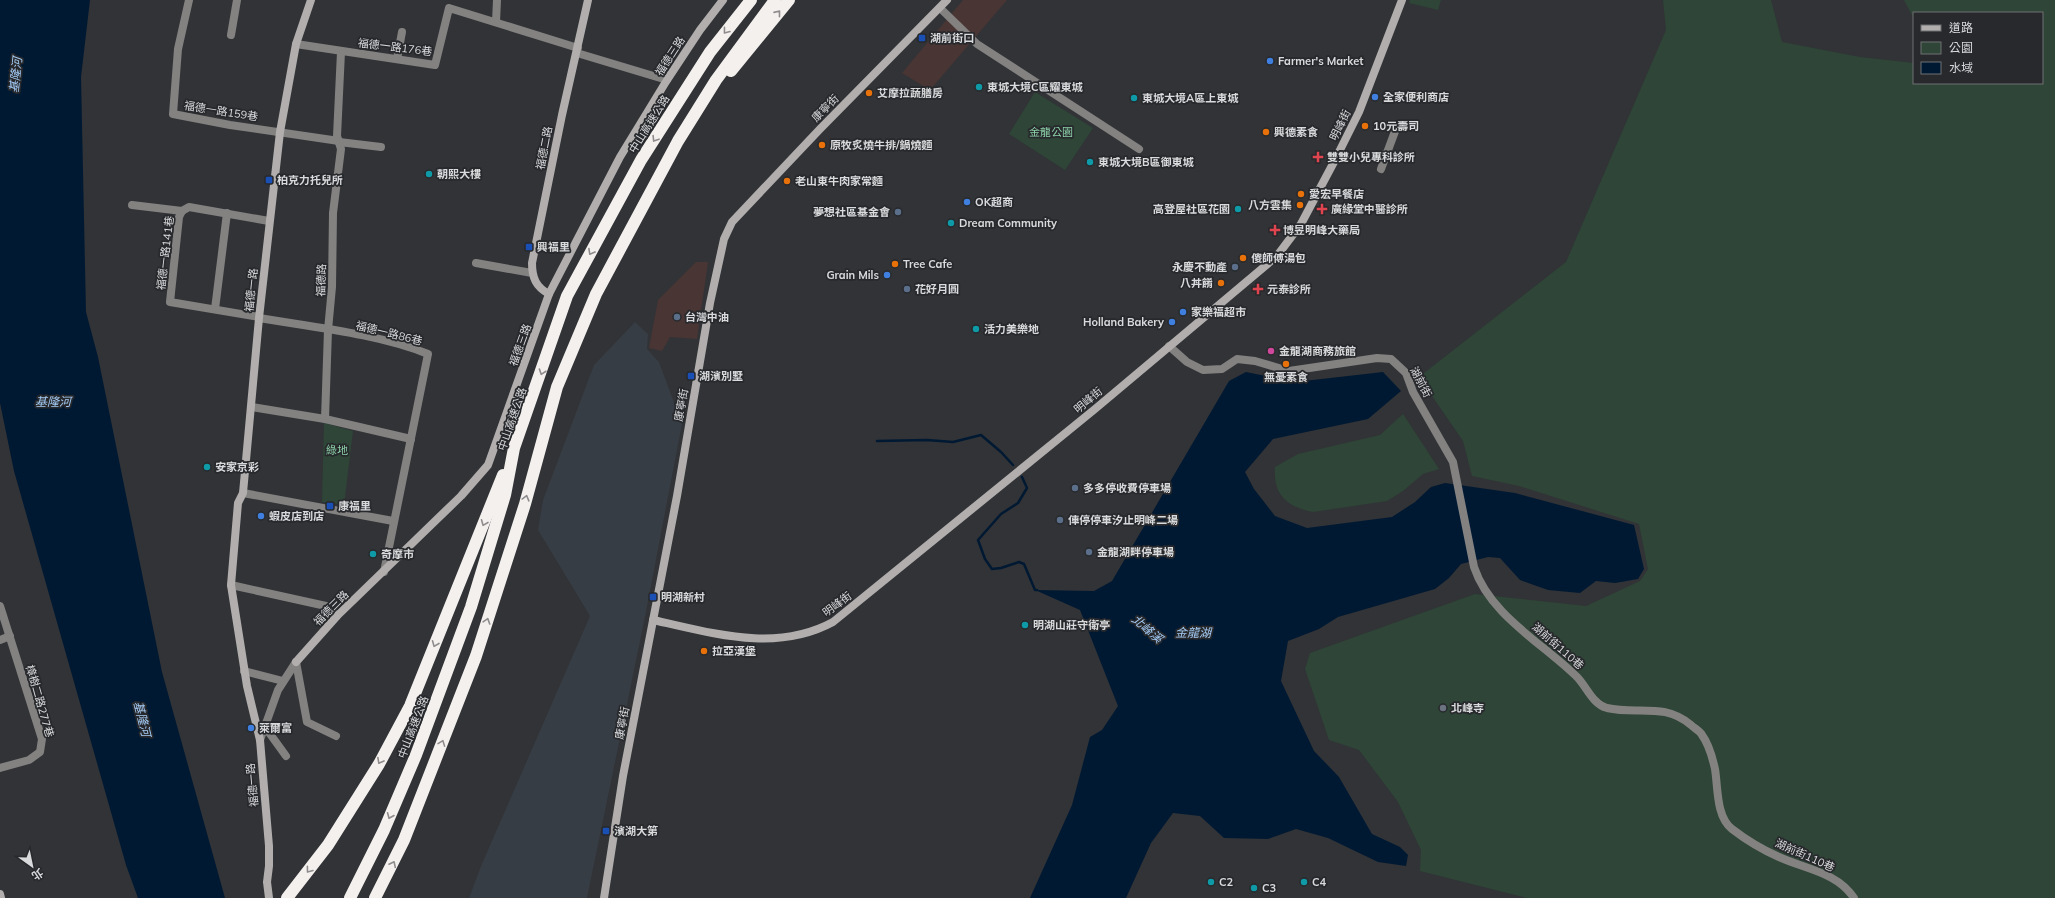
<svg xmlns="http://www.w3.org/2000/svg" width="2055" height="898" viewBox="0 0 2055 898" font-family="Mulish,'Noto Sans TC',sans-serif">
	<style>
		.commercial { fill: #493534 }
		.built { fill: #373d45 }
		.green { fill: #2e4537 }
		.water { fill: #001933 }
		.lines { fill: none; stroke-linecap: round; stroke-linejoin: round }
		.stream { stroke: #001933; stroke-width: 2.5 }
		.street { stroke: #838281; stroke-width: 8 }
		.secondary { stroke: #b1aead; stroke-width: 8 }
		.highway { stroke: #f4f0ee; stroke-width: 12 }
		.oneway { stroke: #8e8c8d }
		.transit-dot { fill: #1a4fb4; stroke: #27292c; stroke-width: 1.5 }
		.shop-dot { fill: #3f7fe0; stroke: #27292c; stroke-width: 1.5 }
		.culture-dot { fill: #0f9aa8; stroke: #27292c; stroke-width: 1.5 }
		.food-dot { fill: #e8710a; stroke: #27292c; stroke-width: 1.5 }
		.health-dot { fill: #e0444e; stroke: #27292c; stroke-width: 1.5 }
		.service-dot { fill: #5c6f8a; stroke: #27292c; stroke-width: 1.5 }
		.hotel-dot { fill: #d1479c; stroke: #27292c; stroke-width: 1.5 }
		.worship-dot { fill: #6b7280; stroke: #27292c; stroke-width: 1.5 }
		.labels { text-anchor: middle; stroke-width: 3.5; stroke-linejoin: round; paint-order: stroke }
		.poi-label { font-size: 11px; font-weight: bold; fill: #d9dadc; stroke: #27292c; text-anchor: start }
		.street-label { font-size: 11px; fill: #d9dadc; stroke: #27292c }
		.park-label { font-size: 11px; fill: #8dd2a9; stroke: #27292c }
		.water-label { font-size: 12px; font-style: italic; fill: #a4cbf5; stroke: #27292c }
	</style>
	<rect width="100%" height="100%" fill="#313336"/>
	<!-- commercial -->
	<g class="commercial">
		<polygon points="963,0 1007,0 930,90 902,73"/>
		<polygon points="696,262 708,262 697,339 670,337 662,351 649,348 658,300"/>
	</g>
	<!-- built -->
	<polygon class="built" points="635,322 648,334 647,349 659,362 682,424 645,617 587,898 469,898 481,866 590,616 538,530 543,500 594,365"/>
	<!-- green -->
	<g class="green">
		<polygon points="1410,0 1441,0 1438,10 1409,3"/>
		<polygon points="1663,0 1771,0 1782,42 1860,57 1914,63 1914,83 2042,83 2042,13 1914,13 1914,19 1904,0 2055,0 2055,898 1527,898 1420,871 1421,850 1398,802 1359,750 1329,740 1305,669 1310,653 1475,594 1586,606 1640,581 1648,569 1639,524 1519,486 1472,476 1463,441 1419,377 1566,262 1666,30"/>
		<polygon points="1035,92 1093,128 1065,170 1009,134"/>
		<path d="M1403,414L1439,469L1423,474L1403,491L1387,501L1313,512C1287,507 1273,495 1275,467L1298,454L1380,435Z"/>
		<polygon points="324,423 353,431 344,505 322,502"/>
	</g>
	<!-- water -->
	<g class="water">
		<polygon points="0,0 90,0 81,77 86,312 98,357 162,672 225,898 138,898 126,865 14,471 0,403"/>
		<polygon points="1246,372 1295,382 1383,372 1401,391 1368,419 1273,439 1245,472 1254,489 1275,516 1307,528 1392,517 1415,502 1431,487 1445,483 1515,493 1634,525 1644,569 1638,579 1615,583 1596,581 1580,593 1548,590 1520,580 1500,558 1488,557 1461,564 1449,578 1435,589 1338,617 1319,629 1288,641 1281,681 1314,751 1339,777 1372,834 1400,847 1408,855 1406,866 1378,862 1328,838 1296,829 1268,839 1224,838 1200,816 1173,813 1151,843 1126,898 1030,898 1072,805 1090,737 1102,730 1118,706 1080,610 1035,590 1094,591 1112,581 1229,381"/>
	</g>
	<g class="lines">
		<!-- stream -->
		<g class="stream">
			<polyline points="877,441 927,440 953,442 981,435 1001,452 1013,465"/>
			<polyline points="1022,477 1027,488 1018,503 1001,514 978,540 985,559 992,569 1001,568 1019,562 1024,564 1035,590 1037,590"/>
		</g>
		<!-- street -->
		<g class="street">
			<polyline points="189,0 178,49 173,114 230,125 339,141"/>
			<polyline points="940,8 977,44 1139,149"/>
			<polyline points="496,22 497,0"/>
			<polyline points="231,35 237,0"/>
			<polyline points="296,44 435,65 449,8 578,48"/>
			<polyline points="577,53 667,80"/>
			<polyline points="397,59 402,32"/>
			<polyline points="339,142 381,147"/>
			<polyline points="1381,169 1397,126"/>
			<polyline points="132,205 182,211"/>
			<polyline points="476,263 532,273"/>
			<polyline points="215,309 227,213"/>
			<polyline points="259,317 170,302 179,217 182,211 189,207 269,221"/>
			<path d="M259,318C312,327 379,334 428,354L384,572"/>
			<path d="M1169,346L1187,362L1203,370L1222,369L1237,359L1255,361L1289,371L1377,358L1391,359L1406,373L1413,392L1453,462L1474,567C1490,615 1541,642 1576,676C1586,685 1592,704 1607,708C1638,715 1664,702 1691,725C1694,728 1700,731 1702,735C1708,743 1713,760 1715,769C1718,787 1716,817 1732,829C1745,839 1763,850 1779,857C1805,869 1837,872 1854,898"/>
			<polyline points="252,407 325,419 411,439"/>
			<polyline points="325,419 328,330 332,287 333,213 341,149 337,136 341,52"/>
			<polyline points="243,493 393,521"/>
			<polyline points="231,585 326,606 337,616"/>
			<polyline points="0,606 42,739 40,752 29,760 0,768"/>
			<polyline points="0,640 10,636"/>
			<polyline points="296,662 307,722 336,736"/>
			<polyline points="244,671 283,681"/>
			<polyline points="265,727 286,756"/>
			<polyline points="260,740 278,690 296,662"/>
		</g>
		<!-- secondary -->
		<g class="secondary">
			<path d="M549,294C536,287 532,278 532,263L562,115L588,0"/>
			<path d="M653,620C713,633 776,653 833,622L1095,409L1277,256L1301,224L1335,160L1359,112L1402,0"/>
			<polyline points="296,662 337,616 461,496 488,465 549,294 620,157 667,80 700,30 723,0"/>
			<polyline points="0,894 1,898"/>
			<polyline points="269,898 267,882 269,866 269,846 260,740 247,686 231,585 238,503 243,493 259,318 280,132 296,44 311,0"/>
			<polyline points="604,898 623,776 677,496 710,303 724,239 732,222 820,129 947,0"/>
		</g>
		<!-- highway -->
		<g class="highway">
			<polyline points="731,71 789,0"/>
			<polyline points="287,898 328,845 379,764 410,706 503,475"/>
			<polyline points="350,898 384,830 416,755 471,607 505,495 514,448 567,296 641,160 710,52 751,0"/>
			<polyline points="375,898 404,840 476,656 525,504 557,387 596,294 678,141 716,80 775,0"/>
		</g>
	</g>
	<!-- one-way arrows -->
	<defs><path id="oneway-chevron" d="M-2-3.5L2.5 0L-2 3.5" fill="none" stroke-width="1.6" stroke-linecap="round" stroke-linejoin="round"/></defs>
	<g class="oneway">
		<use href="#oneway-chevron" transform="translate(778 13) rotate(-51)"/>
		<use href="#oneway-chevron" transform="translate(726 31) rotate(128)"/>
		<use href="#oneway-chevron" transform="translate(655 139) rotate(122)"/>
		<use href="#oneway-chevron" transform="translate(591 252) rotate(119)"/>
		<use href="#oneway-chevron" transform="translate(542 372) rotate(109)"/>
		<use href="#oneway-chevron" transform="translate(526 498) rotate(-75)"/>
		<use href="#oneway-chevron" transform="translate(484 523) rotate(112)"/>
		<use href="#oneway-chevron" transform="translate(487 621) rotate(-72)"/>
		<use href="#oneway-chevron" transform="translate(435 644) rotate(112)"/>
		<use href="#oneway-chevron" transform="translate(442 743) rotate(-69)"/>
		<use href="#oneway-chevron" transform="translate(380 761) rotate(119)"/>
		<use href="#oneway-chevron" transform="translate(390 816) rotate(113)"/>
		<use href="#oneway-chevron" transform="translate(393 864) rotate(-64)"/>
		<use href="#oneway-chevron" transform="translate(309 870) rotate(127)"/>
	</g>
	<!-- markers -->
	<g class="transit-dot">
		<rect x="918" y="34" width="8" height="8" rx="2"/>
		<rect x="265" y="176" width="8" height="8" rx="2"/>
		<rect x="525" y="243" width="8" height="8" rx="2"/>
		<rect x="687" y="372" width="8" height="8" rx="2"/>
		<rect x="326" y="502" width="8" height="8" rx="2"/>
		<rect x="649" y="593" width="8" height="8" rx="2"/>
		<rect x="602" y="827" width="8" height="8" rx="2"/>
	</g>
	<g class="shop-dot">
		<circle cx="1270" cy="61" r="4"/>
		<circle cx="1375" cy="97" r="4"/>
		<circle cx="967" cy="202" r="4"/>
		<circle cx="887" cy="275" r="4"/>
		<circle cx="1183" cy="312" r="4"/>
		<circle cx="1172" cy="322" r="4"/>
		<circle cx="261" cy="516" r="4"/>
		<circle cx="251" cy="728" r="4"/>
	</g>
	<g class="culture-dot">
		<circle cx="979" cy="87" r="4"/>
		<circle cx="1134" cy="98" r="4"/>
		<circle cx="1090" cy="162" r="4"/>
		<circle cx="429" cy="174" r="4"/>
		<circle cx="1238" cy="209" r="4"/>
		<circle cx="951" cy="223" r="4"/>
		<circle cx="976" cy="329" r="4"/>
		<circle cx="207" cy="467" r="4"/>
		<circle cx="373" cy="554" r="4"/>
		<circle cx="1025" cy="625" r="4"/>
		<circle cx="1211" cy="882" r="4"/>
		<circle cx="1304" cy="882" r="4"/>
		<circle cx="1254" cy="888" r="4"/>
	</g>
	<g class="food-dot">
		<circle cx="869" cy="93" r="4"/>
		<circle cx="1365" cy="126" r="4"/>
		<circle cx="1266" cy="132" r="4"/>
		<circle cx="822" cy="145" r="4"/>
		<circle cx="787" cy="181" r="4"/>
		<circle cx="1301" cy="194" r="4"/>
		<circle cx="1300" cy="205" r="4"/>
		<circle cx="1243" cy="258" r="4"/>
		<circle cx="895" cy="264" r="4"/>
		<circle cx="1221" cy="283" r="4"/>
		<circle cx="1286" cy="364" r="4"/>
		<circle cx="704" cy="651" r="4"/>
	</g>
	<g class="health-dot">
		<path d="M1316 151h4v4h4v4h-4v4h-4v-4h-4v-4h4z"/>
		<path d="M1320 203h4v4h4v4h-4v4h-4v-4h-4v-4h4z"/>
		<path d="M1273 224h4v4h4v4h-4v4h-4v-4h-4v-4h4z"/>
		<path d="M1256 283h4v4h4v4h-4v4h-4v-4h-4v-4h4z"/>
	</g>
	<g class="service-dot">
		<circle cx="898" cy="212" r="4"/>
		<circle cx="1235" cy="267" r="4"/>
		<circle cx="907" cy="289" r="4"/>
		<circle cx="677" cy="317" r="4"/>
		<circle cx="1075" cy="488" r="4"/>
		<circle cx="1060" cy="520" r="4"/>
		<circle cx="1089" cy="552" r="4"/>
	</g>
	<circle class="hotel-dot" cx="1271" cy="351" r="4"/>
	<circle class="worship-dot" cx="1443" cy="708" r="4"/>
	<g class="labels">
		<!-- poi labels -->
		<g class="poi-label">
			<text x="930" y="42">湖前街口</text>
			<text x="1278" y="65">Farmer's Market</text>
			<text x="987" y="91">東城大境C區耀東城</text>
			<text x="877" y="97">艾摩拉蔬膳房</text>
			<text x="1383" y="101">全家便利商店</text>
			<text x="1142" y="102">東城大境A區上東城</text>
			<text x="1373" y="130">10元壽司</text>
			<text x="1274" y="136">興德素食</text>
			<text x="830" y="149">原牧炙燒牛排/鍋燒麵</text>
			<text x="1327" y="161">雙雙小兒專科診所</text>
			<text x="1098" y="166">東城大境B區御東城</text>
			<text x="437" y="178">朝熙大樓</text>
			<text x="277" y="184">柏克力托兒所</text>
			<text x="795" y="185">老山東牛肉家常麵</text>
			<text x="1309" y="198">愛宏早餐店</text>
			<text x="975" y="206">OK超商</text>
			<text x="1292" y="209" text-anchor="end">八方雲集</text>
			<text x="1230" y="213" text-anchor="end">高登屋社區花園</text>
			<text x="1331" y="213">廣緣堂中醫診所</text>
			<text x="890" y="216" text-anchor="end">夢想社區基金會</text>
			<text x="959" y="227">Dream Community</text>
			<text x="1283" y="234">博昱明峰大藥局</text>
			<text x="537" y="251">興福里</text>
			<text x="1251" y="262">傻師傅湯包</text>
			<text x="903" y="268">Tree Cafe</text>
			<text x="1227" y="271" text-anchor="end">永慶不動產</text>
			<text x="879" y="279" text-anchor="end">Grain Mils</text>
			<text x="1213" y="287" text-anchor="end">八丼餚</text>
			<text x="915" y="293">花好月圓</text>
			<text x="1267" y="293">元泰診所</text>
			<text x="1191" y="316">家樂福超市</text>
			<text x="685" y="321">台灣中油</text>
			<text x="1164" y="326" text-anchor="end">Holland Bakery</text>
			<text x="984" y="333">活力美樂地</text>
			<text x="1279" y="355">金龍湖商務旅館</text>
			<text x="699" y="380">湖濱別墅</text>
			<text x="1286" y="381" text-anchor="middle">無憂素食</text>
			<text x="215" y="471">安家京彩</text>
			<text x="1083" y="492">多多停收費停車場</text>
			<text x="338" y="510">康福里</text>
			<text x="269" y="520">蝦皮店到店</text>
			<text x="1068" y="524">俥停停車汐止明𡶶二場</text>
			<text x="1097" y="556">金龍湖畔停車場</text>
			<text x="381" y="558">奇摩市</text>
			<text x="661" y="601">明湖新村</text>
			<text x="1033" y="629">明湖山莊守衛亭</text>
			<text x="712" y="655">拉亞漢堡</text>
			<text x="1451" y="712">北峰寺</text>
			<text x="259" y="732">萊爾富</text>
			<text x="614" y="835">濱湖大第</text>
			<text x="1219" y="886">C2</text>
			<text x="1312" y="886">C4</text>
			<text x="1262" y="892">C3</text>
		</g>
		<!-- street labels -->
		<g class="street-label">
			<text transform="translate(395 47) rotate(7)" y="4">福德一路176巷</text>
			<text transform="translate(670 56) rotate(-57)" y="4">福德三路</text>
			<text transform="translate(825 108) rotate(-45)" y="4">康寧街</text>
			<text transform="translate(221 111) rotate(9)" y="4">福德一路159巷</text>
			<text transform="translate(649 124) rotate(-58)" y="4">中山高速公路</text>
			<text transform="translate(1340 125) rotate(-64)" y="4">明峰街</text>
			<text transform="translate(544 148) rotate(-79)" y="4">福德二路</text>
			<text transform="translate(165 253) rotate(-83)" y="4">福德一路141巷</text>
			<text transform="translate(321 280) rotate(-88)" y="4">福德路</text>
			<text transform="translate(251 290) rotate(-84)" y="4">福德一路</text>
			<text transform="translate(389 333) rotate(14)" y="4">福德一路86巷</text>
			<text transform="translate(520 345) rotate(-70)" y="4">福德三路</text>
			<text transform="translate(1421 382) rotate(62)" y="4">湖前街</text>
			<text transform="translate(1088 400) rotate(-40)" y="4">明峰街</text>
			<text transform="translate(681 405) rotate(-80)" y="4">康寧街</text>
			<text transform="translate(512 419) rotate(-71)" y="4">中山高速公路</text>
			<text transform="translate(837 604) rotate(-37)" y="4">明峰街</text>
			<text transform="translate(331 608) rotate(-45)" y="4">福德三路</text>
			<text transform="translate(1558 646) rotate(41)" y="4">湖前街110巷</text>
			<text transform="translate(40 701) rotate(74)" y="4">樟樹二路277巷</text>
			<text transform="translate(622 723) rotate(-79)" y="4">康寧街</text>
			<text transform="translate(413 727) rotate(-69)" y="4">中山高速公路</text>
			<text transform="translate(252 785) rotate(-95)" y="4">福德一路</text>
			<text transform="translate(1805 855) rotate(24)" y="4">湖前街110巷</text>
		</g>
		<!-- park labels -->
		<g class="park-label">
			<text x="1051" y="136">金龍公園</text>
			<text x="337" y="454">綠地</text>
		</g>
		<!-- water labels -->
		<g class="water-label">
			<text transform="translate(16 75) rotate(-84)" y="4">基隆河</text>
			<text x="53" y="406">基隆河</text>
			<text transform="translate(1147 629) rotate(40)" y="4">北峰溪</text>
			<text x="1193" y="637">金龍湖</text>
			<text transform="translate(142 719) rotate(76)" y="4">基隆河</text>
		</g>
	</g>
	<!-- legend -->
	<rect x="1913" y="12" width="130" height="72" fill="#27292c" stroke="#6e7072"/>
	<rect x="1921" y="25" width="20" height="6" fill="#b1aead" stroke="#6e7072"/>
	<text x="1949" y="32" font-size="12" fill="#d9dadc">道路</text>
	<rect x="1921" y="42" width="20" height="12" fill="#2e4537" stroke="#6e7072"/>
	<text x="1949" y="52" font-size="12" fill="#d9dadc">公園</text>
	<rect x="1921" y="62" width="20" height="12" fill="#001933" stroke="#6e7072"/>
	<text x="1949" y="72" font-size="12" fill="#d9dadc">水域</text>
	<!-- north arrow -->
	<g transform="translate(32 866) rotate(147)" stroke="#27292c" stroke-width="3" paint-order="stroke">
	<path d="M0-3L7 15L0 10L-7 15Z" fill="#d9dadc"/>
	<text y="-6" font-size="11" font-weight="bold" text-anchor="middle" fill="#d9dadc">北</text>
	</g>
</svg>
